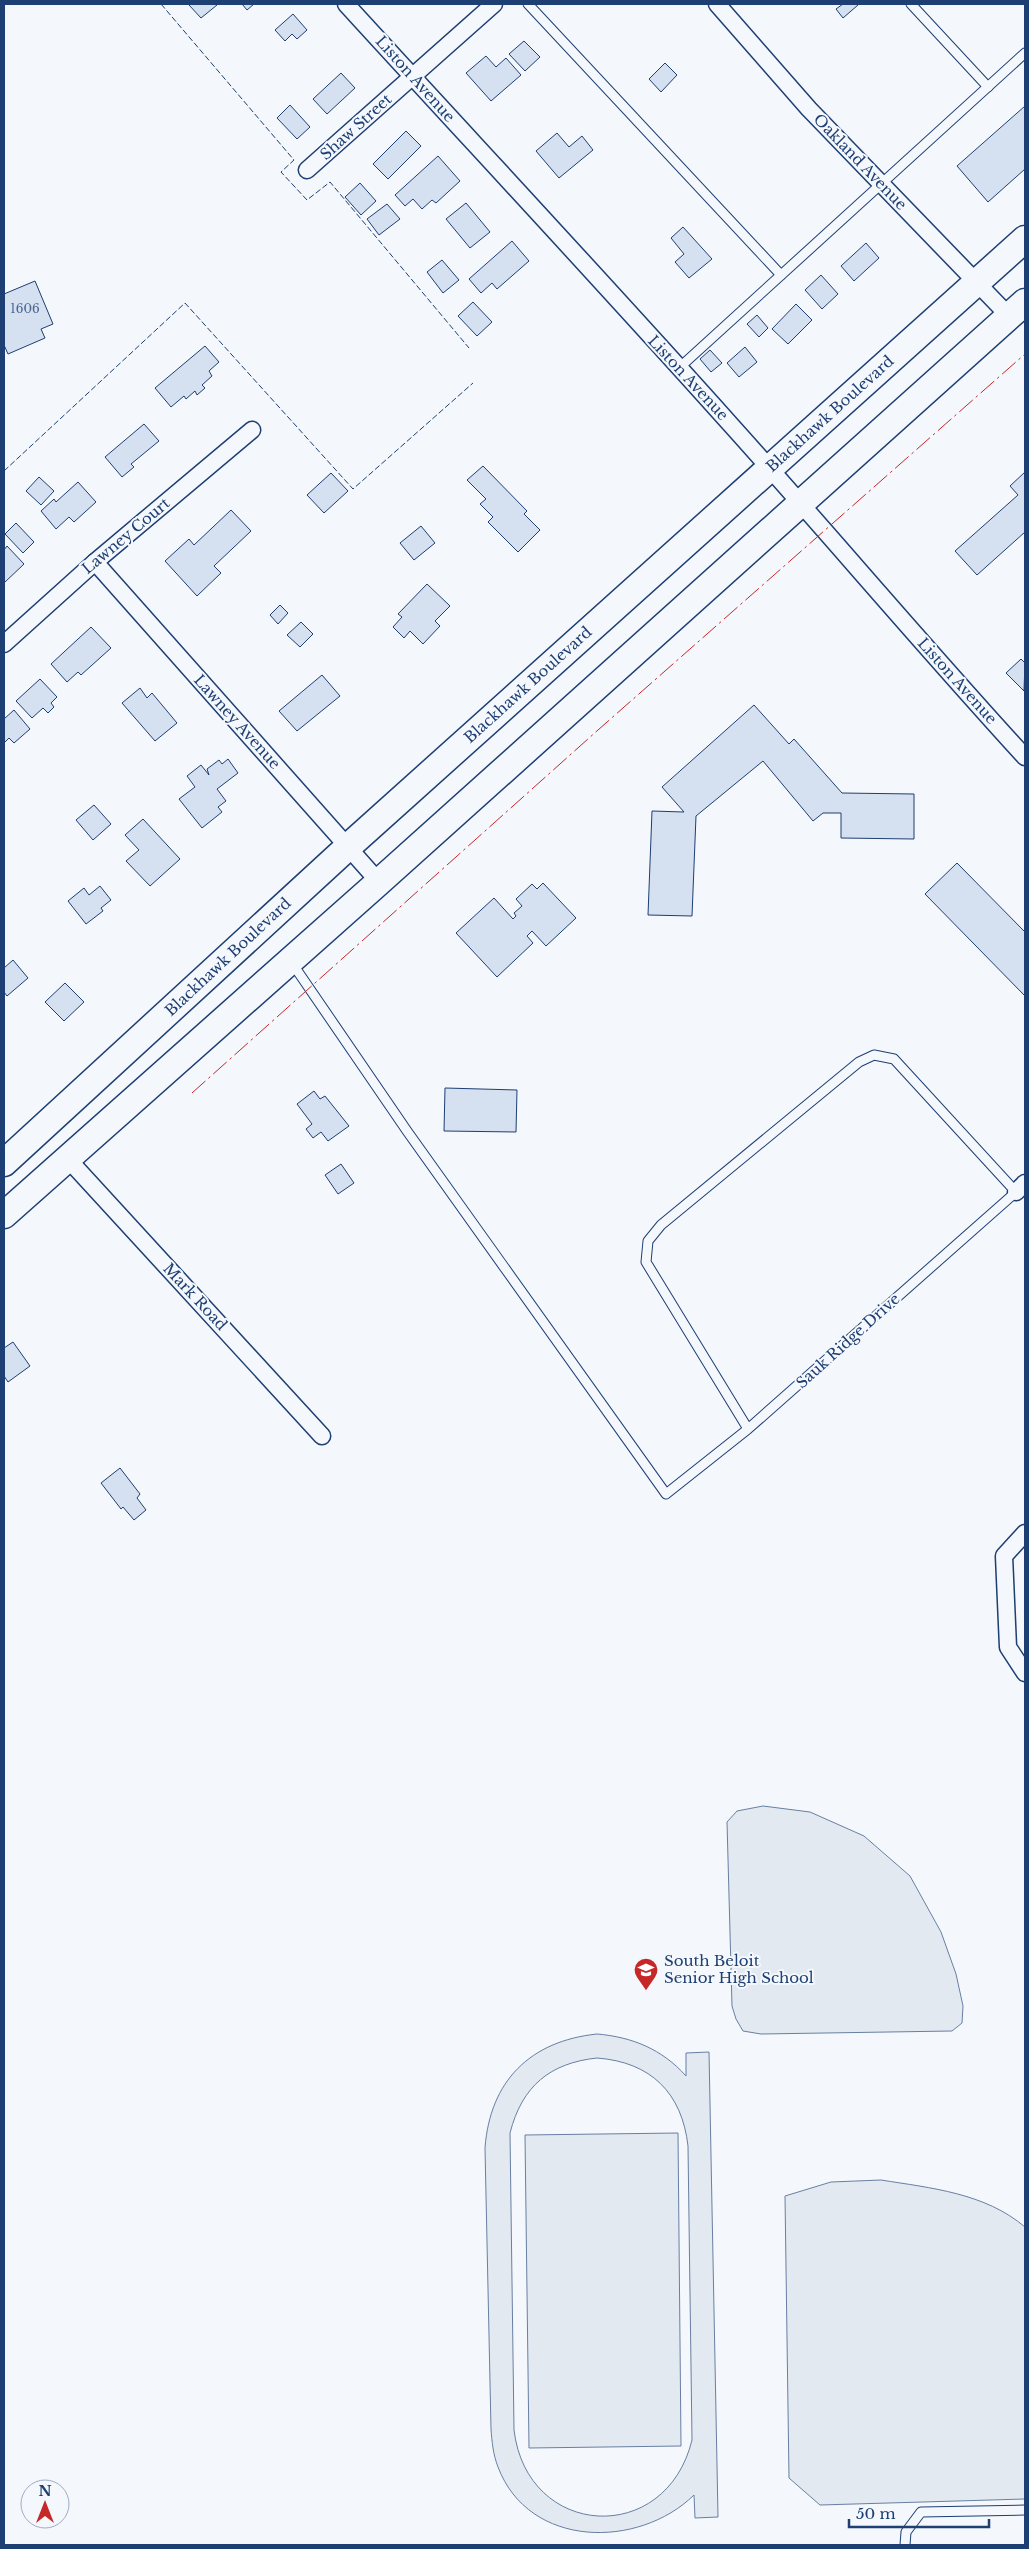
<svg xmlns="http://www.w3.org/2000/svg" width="1029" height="2549" viewBox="0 0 1029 2549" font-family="'Libre Baskerville',serif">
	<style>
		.green { fill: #e3e9f0; stroke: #687fa3; fill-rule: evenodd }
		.building { fill: #d5e0f0; stroke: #1d3f73 }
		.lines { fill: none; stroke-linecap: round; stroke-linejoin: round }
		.service-casing { stroke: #1d3f73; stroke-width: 11 }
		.minor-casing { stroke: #1d3f73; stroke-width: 19 }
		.primary-casing { stroke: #1d3f73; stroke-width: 29 }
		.service { stroke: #f4f7fb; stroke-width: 9 }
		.minor { stroke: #f4f7fb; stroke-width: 16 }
		.primary { stroke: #f4f7fb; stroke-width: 26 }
		.fence { stroke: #1d3f73; stroke-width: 1; stroke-dasharray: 6 2.5; stroke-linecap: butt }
		.power { stroke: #c62828; stroke-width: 1; stroke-dasharray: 18 4 2.5 4; stroke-linecap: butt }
		.labels { text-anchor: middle; stroke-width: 4; stroke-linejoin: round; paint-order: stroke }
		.number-label { font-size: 12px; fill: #4b6792 }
		.street-label { font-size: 15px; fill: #1d3f73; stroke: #f4f7fb }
		.poi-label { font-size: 15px; fill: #1d3f73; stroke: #f4f7fb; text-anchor: start }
	</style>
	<rect width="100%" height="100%" fill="#f4f7fb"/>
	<!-- green -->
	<g class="green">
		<polygon points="763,1806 810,1812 864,1836 910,1876 941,1932 956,1974 963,2006 962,2023 952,2031 761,2034 743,2031 736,2019 732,2006 727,1822 737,1811"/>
		<path d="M597,2034C632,2037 662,2049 686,2076V2053L709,2052L718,2517L695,2518L694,2495C639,2549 529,2549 498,2467C493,2454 492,2442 491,2429L485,2148C490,2081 530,2041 597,2034ZM597,2058C651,2062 682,2093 688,2146L692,2440C666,2547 527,2539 514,2430L510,2133C522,2086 550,2063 597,2058Z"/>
		<polygon points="678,2133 681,2446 529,2448 525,2135"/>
		<path d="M881,2180C931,2188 985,2193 1025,2227V2499L820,2505L789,2478L785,2196L831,2182Z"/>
	</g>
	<!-- building -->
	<g class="building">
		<polygon points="191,4 216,4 217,5 201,18 189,5"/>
		<polygon points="242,4 254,4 247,10"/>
		<polygon points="843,4 857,4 858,5 843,18 836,9"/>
		<polygon points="293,14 307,30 297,39 292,34 285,41 275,30"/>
		<polygon points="524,41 540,57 525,71 509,54"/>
		<polygon points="486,56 496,67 506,58 521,75 491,101 466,73"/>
		<polygon points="665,63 677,75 661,92 649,79"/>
		<polygon points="341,73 355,88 327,114 313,99"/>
		<polygon points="290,105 310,127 297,139 277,118"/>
		<polygon points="1025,106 1025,169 988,202 957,166"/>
		<polygon points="406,131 421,146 388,179 373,164"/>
		<polygon points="557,133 569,147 582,136 593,150 559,178 536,151"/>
		<polygon points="438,156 460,181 436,203 432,200 422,209 413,199 405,206 395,195"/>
		<polygon points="360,183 376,201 361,215 345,197"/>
		<polygon points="466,203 490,232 470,248 446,219"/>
		<polygon points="387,204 400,219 379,235 367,219"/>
		<polygon points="683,227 712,259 689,278 675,262 684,254 671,238"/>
		<polygon points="512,241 529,261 497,289 492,283 481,293 469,279"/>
		<polygon points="866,243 879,258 854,281 841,266"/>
		<polygon points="442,260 459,280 443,293 427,272"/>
		<polygon points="821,275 838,294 822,309 805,290"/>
		<polygon points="35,281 53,324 41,329 45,338 8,354 4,345 4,294"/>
		<polygon points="473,302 492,322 477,336 458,316"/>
		<polygon points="796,304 812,320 788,344 772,329"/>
		<polygon points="757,315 768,328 759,337 747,324"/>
		<polygon points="205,346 219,362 209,371 212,376 202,385 205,388 197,395 195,391 186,399 184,396 171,407 155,388"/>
		<polygon points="745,347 757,362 739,377 727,363"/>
		<polygon points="710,350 722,363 711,372 700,359"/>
		<polygon points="144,424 159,441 131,464 134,467 122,477 105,457"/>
		<polygon points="483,466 527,511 524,514 540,530 518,552 488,522 493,517 480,504 486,499 467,480"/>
		<polygon points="1025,472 1025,532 977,575 955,551 1018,495 1010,486"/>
		<polygon points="331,473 348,491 324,513 307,495"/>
		<polygon points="39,477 54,491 41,505 26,491"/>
		<polygon points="78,482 96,502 74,522 69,517 56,529 41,511 54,499 56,502"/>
		<polygon points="231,510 251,531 214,566 221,573 197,596 165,561 189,539 194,545"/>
		<polygon points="16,523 34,542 23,553 5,534"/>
		<polygon points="421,526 435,543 414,560 400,543"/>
		<polygon points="7,546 24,564 4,583 4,550"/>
		<polygon points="427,584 450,606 435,621 440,626 423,644 410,631 404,638 393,627 402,617 398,614"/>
		<polygon points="280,605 288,613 278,624 270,615"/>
		<polygon points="301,622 313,634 300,647 287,635"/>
		<polygon points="91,627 111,648 81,675 78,672 67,682 51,664"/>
		<polygon points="1021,659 1025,663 1024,691 1006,673"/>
		<polygon points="322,675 340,696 297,731 279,711"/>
		<polygon points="40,679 57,697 51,703 54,707 48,713 43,708 32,718 16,701"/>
		<polygon points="140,688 147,698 152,693 177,723 155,741 122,703"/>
		<polygon points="754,705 789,744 794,739 842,793 914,794 914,839 841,838 841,813 823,813 813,821 763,761 696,816 692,916 648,915 652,811 684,812 662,787"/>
		<polygon points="14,710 30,729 14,743 9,738 5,742 4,740 4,719"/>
		<polygon points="228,759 238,773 217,789 226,801 218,807 222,812 202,828 179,799 195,787 187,776 201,765 209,775 207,769 219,760 222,764"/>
		<polygon points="94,805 111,824 93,840 76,820"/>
		<polygon points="143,819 180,859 150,886 126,861 139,850 125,835"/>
		<polygon points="957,863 1025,932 1025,996 925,894"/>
		<polygon points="543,883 576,918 546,946 532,931 527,936 533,943 497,977 456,933 494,898 513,919 516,916 514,913 522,906 516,899 532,884 537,889"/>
		<polygon points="100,886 111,900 101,908 103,911 86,924 68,901 84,888 89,895"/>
		<polygon points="13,960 28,978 7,996 4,992 4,968"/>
		<polygon points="65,983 84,1002 64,1021 45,1002"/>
		<polygon points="445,1088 517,1090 516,1132 444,1131"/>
		<polygon points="314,1091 320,1099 325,1096 349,1126 328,1141 321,1132 313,1138 306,1129 312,1124 297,1104"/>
		<polygon points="341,1164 354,1183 338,1194 325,1175"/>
		<polygon points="13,1342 30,1366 8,1382 4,1376 4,1348"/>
		<polygon points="120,1468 140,1494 137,1498 146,1510 134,1520 123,1507 121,1509 101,1483"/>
	</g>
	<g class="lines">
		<defs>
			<g id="service">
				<polyline points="528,4 781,275"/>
				<polyline points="911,4 988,87"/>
				<polyline points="679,368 1025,53"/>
				<polyline points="292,963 407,1131 666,1494 748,1429 1016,1192 894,1059 874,1055 859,1062 661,1225 648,1241 646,1262 748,1429"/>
				<polyline points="905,2545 906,2532 921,2512 1025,2510"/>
			</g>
			<g id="minor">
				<path d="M346,4C474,144 604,283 731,425C830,535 925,648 1025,757"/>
				<polyline points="717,4 809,109 1009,316"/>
				<polyline points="307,170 494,4"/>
				<polyline points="95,562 379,882"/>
				<polyline points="4,644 95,562 252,430"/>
				<polyline points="67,1158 322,1436"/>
				<polyline points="1016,1192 1025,1183"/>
				<polyline points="1025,1533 1004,1556 1008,1647 1025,1673"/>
			</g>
			<g id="primary">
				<polyline points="4,1163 349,846 1025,239"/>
				<polyline points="4,1215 379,882 1025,302"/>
			</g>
		</defs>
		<!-- service casing -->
		<use href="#service" class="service-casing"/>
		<!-- minor casing -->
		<use href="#minor" class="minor-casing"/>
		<!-- primary casing -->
		<use href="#primary" class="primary-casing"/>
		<!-- service -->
		<use href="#service" class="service"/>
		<!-- minor -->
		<use href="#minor" class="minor"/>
		<!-- primary -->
		<use href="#primary" class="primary"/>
		<!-- fence -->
		<g class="fence">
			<polyline points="161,4 294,160 281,172 307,200 330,182 469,348"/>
			<polyline points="4,471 185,303 353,489 473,383"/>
		</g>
		<!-- power -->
		<polyline class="power" points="192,1093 598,730 1025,354"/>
	</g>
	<!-- icons -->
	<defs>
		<symbol id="school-pin" viewBox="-11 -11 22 30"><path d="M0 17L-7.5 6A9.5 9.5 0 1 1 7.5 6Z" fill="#c62828" stroke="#f4f7fb"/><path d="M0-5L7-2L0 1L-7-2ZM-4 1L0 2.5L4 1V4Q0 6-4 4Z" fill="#fff"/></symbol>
	</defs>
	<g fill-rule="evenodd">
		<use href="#school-pin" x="632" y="1956" width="28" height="38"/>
	</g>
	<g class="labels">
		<!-- number labels -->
		<g class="number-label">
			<text x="25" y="313">1606</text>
		</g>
		<!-- street labels -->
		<g class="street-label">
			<text transform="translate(415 79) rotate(48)" y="5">Liston Avenue</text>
			<text transform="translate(356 127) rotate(-42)" y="5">Shaw Street</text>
			<text transform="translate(860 162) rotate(46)" y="5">Oakland Avenue</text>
			<text transform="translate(688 378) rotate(47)" y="5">Liston Avenue</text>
			<text transform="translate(830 414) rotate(-42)" y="5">Blackhawk Boulevard</text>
			<text transform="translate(126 536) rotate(-40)" y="5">Lawney Court</text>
			<text transform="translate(957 681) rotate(48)" y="5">Liston Avenue</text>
			<text transform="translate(528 685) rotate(-42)" y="5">Blackhawk Boulevard</text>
			<text transform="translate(237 722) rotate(48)" y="5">Lawney Avenue</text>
			<text transform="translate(228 957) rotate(-43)" y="5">Blackhawk Boulevard</text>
			<text transform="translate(195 1297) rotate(47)" y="5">Mark Road</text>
			<text transform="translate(848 1341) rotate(-42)" y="5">Sauk Ridge Drive</text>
		</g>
		<!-- poi labels -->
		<g class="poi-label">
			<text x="664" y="1966">South Beloit<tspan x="664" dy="17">Senior High School</tspan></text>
		</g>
	</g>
	<!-- border -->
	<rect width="1029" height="2549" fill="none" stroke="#1d3f73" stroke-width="10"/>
	<!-- north arrow -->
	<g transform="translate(45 2504)"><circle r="24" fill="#f4f7fb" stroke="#9eadc5"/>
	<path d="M0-4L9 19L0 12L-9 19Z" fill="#c62828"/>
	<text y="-8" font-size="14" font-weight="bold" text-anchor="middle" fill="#1d3f73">N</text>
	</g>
	<!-- scale -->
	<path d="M849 2519v8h140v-8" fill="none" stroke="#1d3f73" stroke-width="2.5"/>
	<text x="856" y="2519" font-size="15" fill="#1d3f73" stroke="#f4f7fb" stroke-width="4" paint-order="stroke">50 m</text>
</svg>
